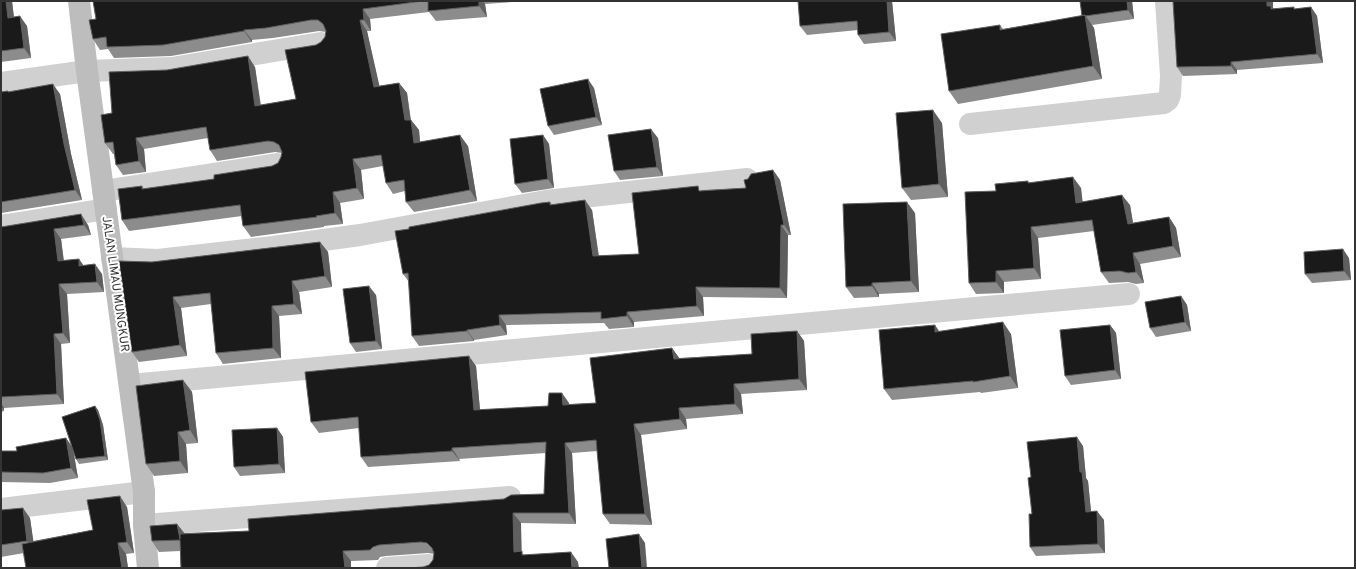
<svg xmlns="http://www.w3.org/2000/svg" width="1356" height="569" viewBox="0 0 1356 569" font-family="Overpass,sans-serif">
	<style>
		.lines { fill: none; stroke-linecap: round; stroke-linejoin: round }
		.street { stroke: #d0d0d0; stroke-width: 22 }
		.secondary { stroke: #bdbdbd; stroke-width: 22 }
		.wall { fill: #8c8c8c }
		.shaded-wall { fill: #5f5f5f }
		.building { fill: #1a1a1a; stroke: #5f5f5f }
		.labels { text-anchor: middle; stroke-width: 4; stroke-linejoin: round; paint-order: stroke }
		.street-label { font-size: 12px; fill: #333; stroke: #fff }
	</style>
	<rect width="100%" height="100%" fill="#fff"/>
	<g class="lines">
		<!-- street -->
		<g class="street">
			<polyline points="1,83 87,71 172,68 321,43"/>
			<polyline points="970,124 1164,103 1168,100 1170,95 1171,75 1166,1"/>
			<polyline points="103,191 277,164"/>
			<polyline points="1,226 106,209"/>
			<polyline points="112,258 158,260 273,247 360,235 546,201 747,179"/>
			<polyline points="130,385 1129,294"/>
			<polyline points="1,509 144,492"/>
			<polyline points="144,525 510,497"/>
			<polyline points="387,568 429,565"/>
		</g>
		<!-- secondary -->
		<polyline class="secondary" points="79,1 87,71 144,492 144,525 148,568"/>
	</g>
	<!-- wall -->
	<g class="wall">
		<polygon points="1,1 12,1 14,17 27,26 31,58 1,62"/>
		<polygon points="93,1 527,1 485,4 487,17 436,21 429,12 370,19 371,31 367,31 379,86 399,83 407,93 411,120 419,130 420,142 468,146 477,201 414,212 406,202 405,191 393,194 386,183 383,166 361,170 364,199 340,203 343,224 324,226 324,227 251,237 243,226 242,216 129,231 122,220 142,186 144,189 214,179 272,166 278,163 281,157 282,153 275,152 217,161 210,150 208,138 144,149 146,172 123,175 116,165 114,154 113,154 105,143 112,113 255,67 261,105 296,99 316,45 321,42 325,37 326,32 319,31 273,38 252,40 252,42 171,56 114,58 108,49 100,50 93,39 96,19"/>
		<polygon points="892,1 896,41 864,44 858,35 858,30 807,35 800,26"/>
		<polygon points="1080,1 1132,1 1134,19 1092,25 1094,28 1102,79 958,104 949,91 1000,25 1003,29 1082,16"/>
		<polygon points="1173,1 1273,1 1273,9 1295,9 1311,7 1317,16 1323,63 1237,70 1237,74 1183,76 1177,67"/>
		<polygon points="594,88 602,125 554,135 548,126"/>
		<polygon points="8,91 9,92 60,94 71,154 82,200 1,213 1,92"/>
		<polygon points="942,123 948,197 911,200 902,188"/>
		<polygon points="543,135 549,144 554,188 522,193 515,184"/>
		<polygon points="658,138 663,176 620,180 614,171"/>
		<polygon points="773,170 780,180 791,235 788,235 787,298 703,297 704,316 634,322 634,327 609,329 604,323 506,325 507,335 474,340 474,341 419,346 412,336 409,282 403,274 550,202 552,205 592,210 599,256 639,254 702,190 746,188"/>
		<polygon points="1028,181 1028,182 1081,188 1082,201 1130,205 1133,223 1169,217 1176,228 1181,257 1140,264 1144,283 1136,284 1128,282 1109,283 1101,272 1094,231 1038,238 1041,279 1004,282 1004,293 976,294 969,283 996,191"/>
		<polygon points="915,213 919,292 879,294 879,297 854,298 846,287"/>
		<polygon points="88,225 91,235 61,239 64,261 79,259 83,265 102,274 104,292 67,294 70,343 61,344 64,404 4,408 4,411 1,412 1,227"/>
		<polygon points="320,242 328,252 332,287 299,292 302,314 279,316 281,358 223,364 216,353 211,304 181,308 187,356 139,362 132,352 152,262"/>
		<polygon points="1349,258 1351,280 1312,283 1305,274"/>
		<polygon points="376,295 382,349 356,352 350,343"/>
		<polygon points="1181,296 1187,305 1191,331 1156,337 1150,328"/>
		<polygon points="1110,325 1116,333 1121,379 1071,385 1065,376"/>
		<polygon points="797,331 804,341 807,390 741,394 743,414 686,419 687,429 641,435 652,525 610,524 603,514 597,451 572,453 576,524 521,523 521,551 524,555 578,562 423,567 429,565 433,560 434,554 428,553 386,556 380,557 378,560 351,561 351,568 181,568 180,551 159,552 152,541 177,524 184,533 249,531 544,494 546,453 459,459 460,461 368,467 361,457 359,428 319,433 311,422 476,366 480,410 548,406 569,403 569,404 596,403 672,348 679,358 752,354"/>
		<polygon points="939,331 1011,334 1018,388 981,393 980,392 892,400 884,389"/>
		<polygon points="183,380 192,392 198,443 186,444 188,473 154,476 146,464"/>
		<polygon points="95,406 98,410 103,425 108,460 79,464 76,459 73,451 78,478 50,483 1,482 1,451 17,451 66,438 72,447"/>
		<polygon points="277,428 283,437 285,473 240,476 234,467"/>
		<polygon points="1083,446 1086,478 1088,481 1091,512 1104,520 1105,553 1036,556 1030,547 1032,514 1031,477"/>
		<polygon points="127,507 134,553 126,554 128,568 24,553 1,557 1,510 30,518 33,541 93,530"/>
	</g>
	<!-- shaded-wall -->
	<g class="shaded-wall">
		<polygon points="6,1 12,1 15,28 8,18"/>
		<polygon points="479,1 483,1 485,4 487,17 479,6"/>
		<polygon points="887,1 892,1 896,41 889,32"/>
		<polygon points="1127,1 1132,1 1134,19 1128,10"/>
		<polygon points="1267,1 1273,1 1273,8 1277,14 1267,6"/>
		<polygon points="1311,7 1317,16 1323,63 1317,54"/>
		<polygon points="363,9 370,19 371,31 364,20"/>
		<polygon points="1085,15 1094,28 1102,79 1093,66"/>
		<polygon points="20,16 27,26 31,58 24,48"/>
		<polygon points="360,20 367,31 382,97 374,87"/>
		<polygon points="244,30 252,40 252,42 244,31"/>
		<polygon points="248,56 255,67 262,117 255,106"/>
		<polygon points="1231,62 1237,70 1237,74 1231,66"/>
		<polygon points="588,79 594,88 602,125 596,117"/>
		<polygon points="399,83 407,93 412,131 411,120 419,130 421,154 414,143 405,120"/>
		<polygon points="53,84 60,94 71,154 82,200 75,190 64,144"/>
		<polygon points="933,110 942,123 948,197 939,184"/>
		<polygon points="651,129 658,138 663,176 657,167"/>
		<polygon points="460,135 468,146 477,201 470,190"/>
		<polygon points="543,135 549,144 554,188 548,179"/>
		<polygon points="136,138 144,149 146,172 139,161"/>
		<polygon points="353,159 361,170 364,199 357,188"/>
		<polygon points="773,170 780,180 791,235 784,225"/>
		<polygon points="1073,177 1081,188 1084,213 1076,203"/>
		<polygon points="333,192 340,203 343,224 335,213"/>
		<polygon points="1122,195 1130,205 1135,235 1128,224"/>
		<polygon points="585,200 592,210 600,266 593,256"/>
		<polygon points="907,202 915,213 919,292 911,281"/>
		<polygon points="81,214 88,225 91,235 84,225"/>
		<polygon points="1169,217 1176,228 1181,257 1173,246"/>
		<polygon points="781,225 788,235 787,298 780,288"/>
		<polygon points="1031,227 1038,238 1041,279 1034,268"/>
		<polygon points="54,229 61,239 65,272 58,261"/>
		<polygon points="320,242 328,252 332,287 325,276"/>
		<polygon points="1343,249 1349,258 1351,280 1344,271"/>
		<polygon points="1133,253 1140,264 1144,283 1136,272"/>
		<polygon points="79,259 86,269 79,266"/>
		<polygon points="95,264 102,274 104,292 97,282"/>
		<polygon points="996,271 1004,282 1004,293 996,282"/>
		<polygon points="292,281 299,292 302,314 294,304"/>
		<polygon points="872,283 879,294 879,297 872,286"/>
		<polygon points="59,284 67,294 70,343 63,333"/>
		<polygon points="369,286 376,295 382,349 376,341"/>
		<polygon points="696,287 703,297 704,316 697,306"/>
		<polygon points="1181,296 1187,305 1191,331 1185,322"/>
		<polygon points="173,297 181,308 187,356 180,345"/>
		<polygon points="272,306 279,316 281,358 273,348"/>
		<polygon points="627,312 634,322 634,327 627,316"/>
		<polygon points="499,315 506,325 507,335 500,325"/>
		<polygon points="1003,322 1011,334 1018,388 1010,376"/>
		<polygon points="935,325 943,337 935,332"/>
		<polygon points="1110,325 1116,333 1121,379 1115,370"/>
		<polygon points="467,330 474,340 474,341 467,331"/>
		<polygon points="797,331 804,341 807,390 799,379"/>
		<polygon points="54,334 61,344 64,404 57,394"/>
		<polygon points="672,348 680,359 674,359"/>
		<polygon points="469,356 476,366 481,421 474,410"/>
		<polygon points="183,380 192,392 198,443 190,430"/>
		<polygon points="734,384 741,394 743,414 735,404"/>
		<polygon points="562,393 569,403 570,415 563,405"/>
		<polygon points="1,403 4,408 4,411 1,406"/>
		<polygon points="95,406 98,410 103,425 108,460 105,456"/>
		<polygon points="679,408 686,419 687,429 680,419"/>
		<polygon points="634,424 641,435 652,525 645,514"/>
		<polygon points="277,428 283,437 285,473 279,464"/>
		<polygon points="178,432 186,444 188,473 180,461"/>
		<polygon points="1077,437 1083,446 1086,478 1088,481 1092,521 1086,512 1080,472"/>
		<polygon points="66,438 73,448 78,478 71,468"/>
		<polygon points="565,443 572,453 576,524 569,513"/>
		<polygon points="452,448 459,459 460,461 452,451"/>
		<polygon points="120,496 127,507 134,553 127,542"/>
		<polygon points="23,508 30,518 35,552 27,541"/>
		<polygon points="1097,511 1104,520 1105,553 1098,544"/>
		<polygon points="513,513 521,523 522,563 514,552"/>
		<polygon points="177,524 185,534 180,539"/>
		<polygon points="639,534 645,543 647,568 642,568"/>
		<polygon points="118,543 126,554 128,568 122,568"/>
		<polygon points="343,551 351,561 351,568 345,568"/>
		<polygon points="571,552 578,562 579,568 572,568"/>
	</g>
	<!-- building -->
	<g class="building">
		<polygon points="1,1 6,1 8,18 20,16 24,48 1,51"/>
		<polygon points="93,1 423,1 363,9 364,20 360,20 374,87 399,83 405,120 411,120 414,143 460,135 470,190 406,202 404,180 386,183 381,155 353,159 357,188 333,192 335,213 316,216 317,217 243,226 240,205 122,220 118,189 142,186 142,189 214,179 214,175 272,166 278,163 281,157 282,152 279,145 274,142 268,141 210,150 206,127 136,138 139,161 116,165 113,142 105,143 101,115 112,113 109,72 167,70 248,56 255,106 296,99 285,50 316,45 321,42 325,37 326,31 323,24 318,20 311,20 266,28 244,30 244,31 163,45 107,47 106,37 93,39 89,20 96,19"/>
		<polygon points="428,1 479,1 479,6 428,11"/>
		<polygon points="798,1 887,1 889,32 858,35 857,21 800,26"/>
		<polygon points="1080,1 1127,1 1128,10 1085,16 1085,15 1082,16"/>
		<polygon points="1173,1 1267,1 1267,6 1271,6 1271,9 1294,7 1294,9 1311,7 1317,54 1231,62 1231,66 1177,67"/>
		<polygon points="1085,15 1093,66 949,91 941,34 1000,25 1000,30"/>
		<polygon points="588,79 596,117 548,126 540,89"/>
		<polygon points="53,84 64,144 75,190 1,202 1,92 8,91 8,92"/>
		<polygon points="933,110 939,184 902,188 896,113"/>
		<polygon points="651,129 657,167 614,171 608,135"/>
		<polygon points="543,135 548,179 515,184 510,139"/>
		<polygon points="773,170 784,225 781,225 780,288 696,287 697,306 627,312 627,316 601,319 601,312 499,315 500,325 467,330 467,331 412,336 408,273 403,274 395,231 409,229 409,227 541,203 550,202 550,205 585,200 593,256 639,254 632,193 698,186 699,191 746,188 744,180 748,179 751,174"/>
		<polygon points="1073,177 1076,203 1122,195 1128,224 1169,217 1173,246 1133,253 1136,272 1128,273 1120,271 1101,272 1092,220 1031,227 1034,268 996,271 996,282 969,283 965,192 996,191 995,184 1028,181 1028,183"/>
		<polygon points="907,202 911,281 872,283 872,286 846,287 843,204"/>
		<polygon points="81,214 84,225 54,229 58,261 79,259 79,266 95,264 97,282 59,284 63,333 54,334 57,394 1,397 1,227"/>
		<polygon points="320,242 325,276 292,281 294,304 272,306 273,348 216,353 210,293 173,297 180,345 132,352 119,261 152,262"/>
		<polygon points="1343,249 1344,271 1305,274 1304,252"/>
		<polygon points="369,286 376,341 350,343 343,289"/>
		<polygon points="1181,296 1185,322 1150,328 1145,302"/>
		<polygon points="1003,322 1010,376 973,382 973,381 884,389 879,330 935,325 935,332"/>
		<polygon points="1110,325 1115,370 1065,376 1060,330"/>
		<polygon points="797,331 799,379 734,384 735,404 679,408 680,419 634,424 645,514 603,514 596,440 565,443 569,513 513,513 514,552 522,551 522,555 571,552 572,568 408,568 423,567 429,565 433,560 434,553 432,548 427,543 421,542 379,545 373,547 370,550 343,551 345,568 181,568 180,540 152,541 150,526 177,524 180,539 180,534 249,531 248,519 504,499 511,495 544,494 546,442 452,448 452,451 361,457 358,417 311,422 305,372 469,356 474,410 548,406 549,393 562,393 563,405 596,403 590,358 672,348 674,359 752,354 751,334"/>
		<polygon points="183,380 190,430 178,432 180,461 146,464 136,386"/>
		<polygon points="95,406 100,420 105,456 76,459 62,417"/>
		<polygon points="277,428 279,464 234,467 232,430"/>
		<polygon points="1077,437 1080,472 1082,472 1086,512 1097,511 1098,544 1030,547 1029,514 1032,514 1028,478 1031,477 1027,442"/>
		<polygon points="66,438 71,468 43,473 1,472 1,451 17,451 16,447"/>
		<polygon points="120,496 127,542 118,543 122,568 26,568 22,544 93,530 87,500"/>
		<polygon points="23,508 27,541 1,545 1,510"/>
		<polygon points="639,534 642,568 609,568 606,539"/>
	</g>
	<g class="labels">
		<!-- street labels -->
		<g class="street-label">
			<text transform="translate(116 284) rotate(82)" y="4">JALAN LIMAU MUNGKUR</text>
		</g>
	</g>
	<!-- border -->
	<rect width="1356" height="569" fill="none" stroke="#333333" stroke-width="4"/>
</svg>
